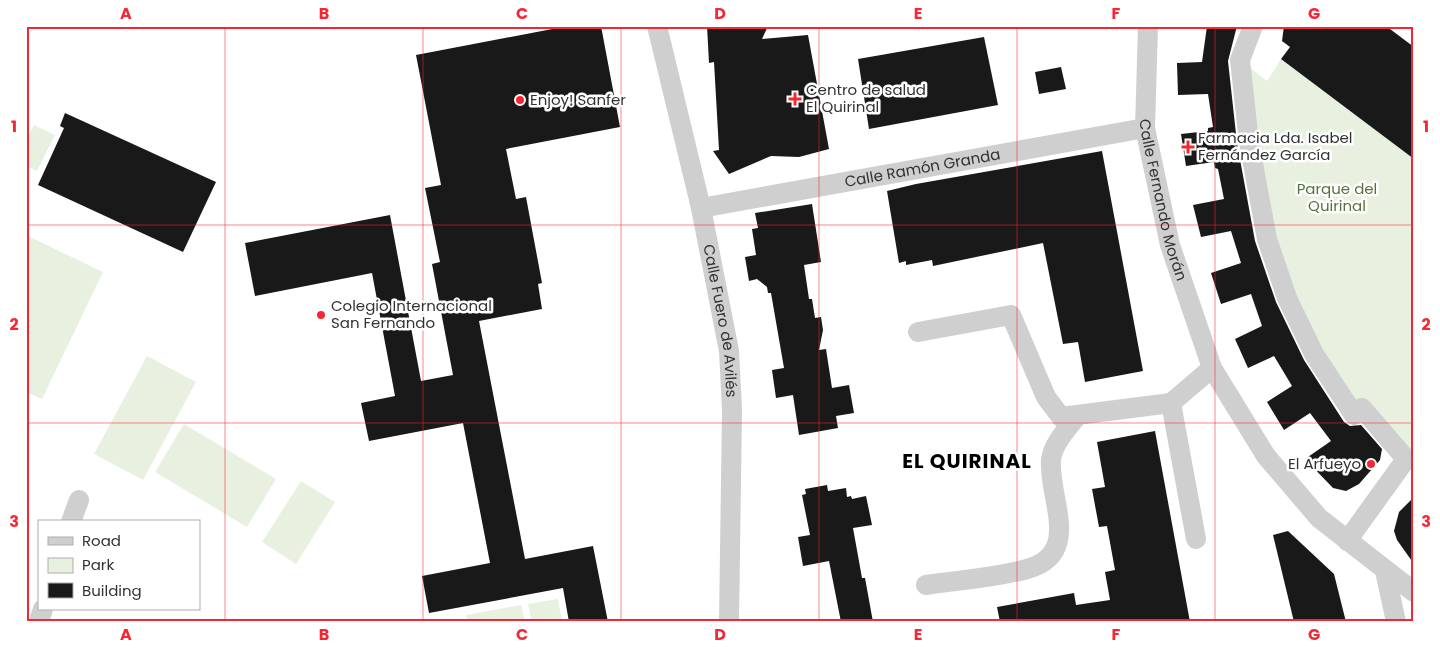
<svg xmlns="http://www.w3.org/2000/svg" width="1440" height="648" viewBox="0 0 1440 648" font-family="Poppins,sans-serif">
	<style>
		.green { fill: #e8f0e0 }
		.building { fill: #191919 }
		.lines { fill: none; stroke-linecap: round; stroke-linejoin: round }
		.minor { stroke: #cfcfcf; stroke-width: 20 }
		.grid { fill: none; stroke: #f62734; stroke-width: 1; stroke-opacity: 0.55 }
		.poi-dot { fill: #f62734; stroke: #fff; stroke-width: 2 }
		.labels { text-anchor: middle; stroke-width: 5; stroke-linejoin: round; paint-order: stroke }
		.poi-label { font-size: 15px; fill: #323232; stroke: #fff; text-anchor: start }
		.street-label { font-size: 15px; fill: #323232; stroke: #fff }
		.park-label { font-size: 15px; fill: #54733a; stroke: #fff }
		.district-label { font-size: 20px; font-weight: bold; letter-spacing: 1px; fill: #000; stroke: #fff }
		.neatline { fill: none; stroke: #f62734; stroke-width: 2 }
		.grid-label { font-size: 16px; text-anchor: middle; font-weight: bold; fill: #f62734 }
	</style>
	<rect width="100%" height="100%" fill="#fff"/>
	<!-- green -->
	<g class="green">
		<polygon points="1281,59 1414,159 1414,448 1406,459 1354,415 1287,298 1240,60 1267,81"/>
		<polygon points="34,125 55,135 37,171 26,166 26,141"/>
		<polygon points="26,235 103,272 42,399 26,392"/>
		<polygon points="147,356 196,382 143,480 94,454"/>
		<polygon points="184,424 276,479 247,527 155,472"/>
		<polygon points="301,481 335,502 296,564 262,542"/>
		<polygon points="558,599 562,622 532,622 528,604"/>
		<polygon points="521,605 525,622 468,622 466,615"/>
	</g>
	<!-- building -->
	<g class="building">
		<polygon points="568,26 601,26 620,127 506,149 516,199 526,197 542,283 538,284 542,309 479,321 525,559 593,546 608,622 569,622 563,588 429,613 422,576 490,563 463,423 369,441 361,403 395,396 372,273 255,296 245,243 390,215 421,381 453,375 432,264 440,262 425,188 441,185 416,55"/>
		<polygon points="707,26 768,26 762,39 808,35 829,149 799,157 771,156 729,174 713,151 719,150 714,62 709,63"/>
		<polygon points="1207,26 1237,26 1228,61 1237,143 1255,241 1276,302 1304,360 1344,422 1350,426 1361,425 1382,449 1380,460 1359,484 1346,491 1333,488 1305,459 1331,441 1310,413 1284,430 1267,402 1292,386 1274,356 1248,368 1235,339 1262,326 1251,294 1221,304 1211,273 1241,263 1231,231 1201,237 1193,205 1224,199 1218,169 1215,168 1214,162 1186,166 1181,134 1208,131 1208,128 1213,127 1208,94 1178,95 1177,63 1202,62"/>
		<polygon points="1284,26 1386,26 1414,47 1414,159 1281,59 1290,47 1282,41"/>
		<polygon points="984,37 998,105 869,129 858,59"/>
		<polygon points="1061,67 1066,89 1039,94 1035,72"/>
		<polygon points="65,113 216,182 183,252 38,185 64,128 60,126"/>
		<polygon points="1102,151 1143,371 1085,382 1078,342 1063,344 1043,243 933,266 932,260 906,265 906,261 899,263 887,191 916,184"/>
		<polygon points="812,204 821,262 804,265 809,299 812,299 815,318 821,317 823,330 819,350 826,349 832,388 849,385 854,413 836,416 838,428 799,435 793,395 776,398 772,370 784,368 771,293 768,293 767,287 757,279 749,281 745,257 756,255 752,229 758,228 755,213"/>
		<polygon points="1155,431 1190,622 1000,622 997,607 1074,593 1076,605 1110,600 1105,572 1115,570 1107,526 1099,527 1092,489 1105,487 1097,442"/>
		<polygon points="827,485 828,491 846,488 847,497 851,496 852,499 866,496 872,525 853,528 862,578 865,578 873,622 841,622 829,561 803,566 798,537 810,535 802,495 806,494 805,489"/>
		<polygon points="1414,497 1414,564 1397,540 1394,531 1399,512"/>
		<polygon points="1288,531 1334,574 1346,622 1294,622 1273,535"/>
	</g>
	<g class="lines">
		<!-- minor -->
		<g class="minor">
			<path id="s1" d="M657,26L701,208L729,351L732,410L729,622"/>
			<path id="s2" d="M1148,26L1145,128L1170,245L1212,368L1266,456L1319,518L1414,592"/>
			<polyline points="1253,26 1240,60 1249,142 1267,239 1287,298 1314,354 1354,415 1362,408 1406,459 1347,541"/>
			<path id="s3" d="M701,208L1145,128"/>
			<polyline points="918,332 1011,315 1046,397 1061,417 1171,403"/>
			<polyline points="71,522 79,500"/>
			<polyline points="1196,539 1171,403 1212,368"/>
			<polyline points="1385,571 1396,622"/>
			<path d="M926,585C959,580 995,578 1027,569C1083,554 1048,498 1051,460C1053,443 1068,428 1078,415"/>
			<polyline points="39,622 43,609"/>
		</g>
	</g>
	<!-- grid -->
	<path class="grid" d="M225,26V622M423,26V622M621,26V622M819,26V622M1017,26V622M1215,26V622M26,225H1414M26,423H1414"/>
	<!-- markers -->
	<g class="poi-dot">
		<path d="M792.5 91.5h5v5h5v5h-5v5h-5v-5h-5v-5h5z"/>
		<circle cx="520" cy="100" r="5"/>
		<path d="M1185.5 139.5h5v5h5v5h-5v5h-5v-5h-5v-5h5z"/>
		<circle cx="321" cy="315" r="5"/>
		<circle cx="1371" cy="464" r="5"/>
	</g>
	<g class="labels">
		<!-- poi labels -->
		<g class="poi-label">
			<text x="806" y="95">Centro de salud<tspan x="806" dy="17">El Quirinal</tspan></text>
			<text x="530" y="105">Enjoy! Sanfer</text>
			<text x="1198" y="143">Farmacia Lda. Isabel<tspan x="1198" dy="17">Fernández García</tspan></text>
			<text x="331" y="311">Colegio Internacional<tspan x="331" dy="17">San Fernando</tspan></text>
			<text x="1361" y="469" text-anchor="end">El Arfueyo</text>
		</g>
		<!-- street labels -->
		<g class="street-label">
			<text dy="5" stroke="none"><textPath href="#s3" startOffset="225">Calle Ramón Granda</textPath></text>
			<text dy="5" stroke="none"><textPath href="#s2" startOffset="176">Calle Fernando Morán</textPath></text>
			<text dy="5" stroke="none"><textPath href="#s1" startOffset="302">Calle Fuero de Avilés</textPath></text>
		</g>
		<!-- park labels -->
		<g class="park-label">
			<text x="1337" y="194">Parque del<tspan x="1337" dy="17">Quirinal</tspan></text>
		</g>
		<!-- district labels -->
		<g class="district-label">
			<text x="967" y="468">EL QUIRINAL</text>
		</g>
	</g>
	<!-- border -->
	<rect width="1440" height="648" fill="none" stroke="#ffffff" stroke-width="55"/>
	<!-- legend -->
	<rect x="38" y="520" width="162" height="90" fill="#ffffff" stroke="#adadad"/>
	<rect x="48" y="537" width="25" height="8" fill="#cfcfcf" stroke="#adadad"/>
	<text x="82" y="546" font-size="15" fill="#323232">Road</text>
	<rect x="48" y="558" width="25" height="15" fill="#e8f0e0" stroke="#adadad"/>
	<text x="82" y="570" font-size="15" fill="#323232">Park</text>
	<rect x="48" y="583" width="25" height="15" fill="#191919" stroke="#adadad"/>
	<text x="82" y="596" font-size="15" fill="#323232">Building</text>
	<rect x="28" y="28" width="1384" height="592" class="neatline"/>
	<g class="grid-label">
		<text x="126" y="19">A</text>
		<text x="324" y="19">B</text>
		<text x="522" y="19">C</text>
		<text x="720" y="19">D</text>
		<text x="918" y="19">E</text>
		<text x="1116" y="19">F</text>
		<text x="1314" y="19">G</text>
		<text x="14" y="132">1</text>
		<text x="1426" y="132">1</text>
		<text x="14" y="330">2</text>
		<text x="1426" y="330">2</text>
		<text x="14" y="527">3</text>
		<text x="1426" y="527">3</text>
		<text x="126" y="640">A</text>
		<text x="324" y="640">B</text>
		<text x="522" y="640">C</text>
		<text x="720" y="640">D</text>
		<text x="918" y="640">E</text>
		<text x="1116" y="640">F</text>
		<text x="1314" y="640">G</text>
	</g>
</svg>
